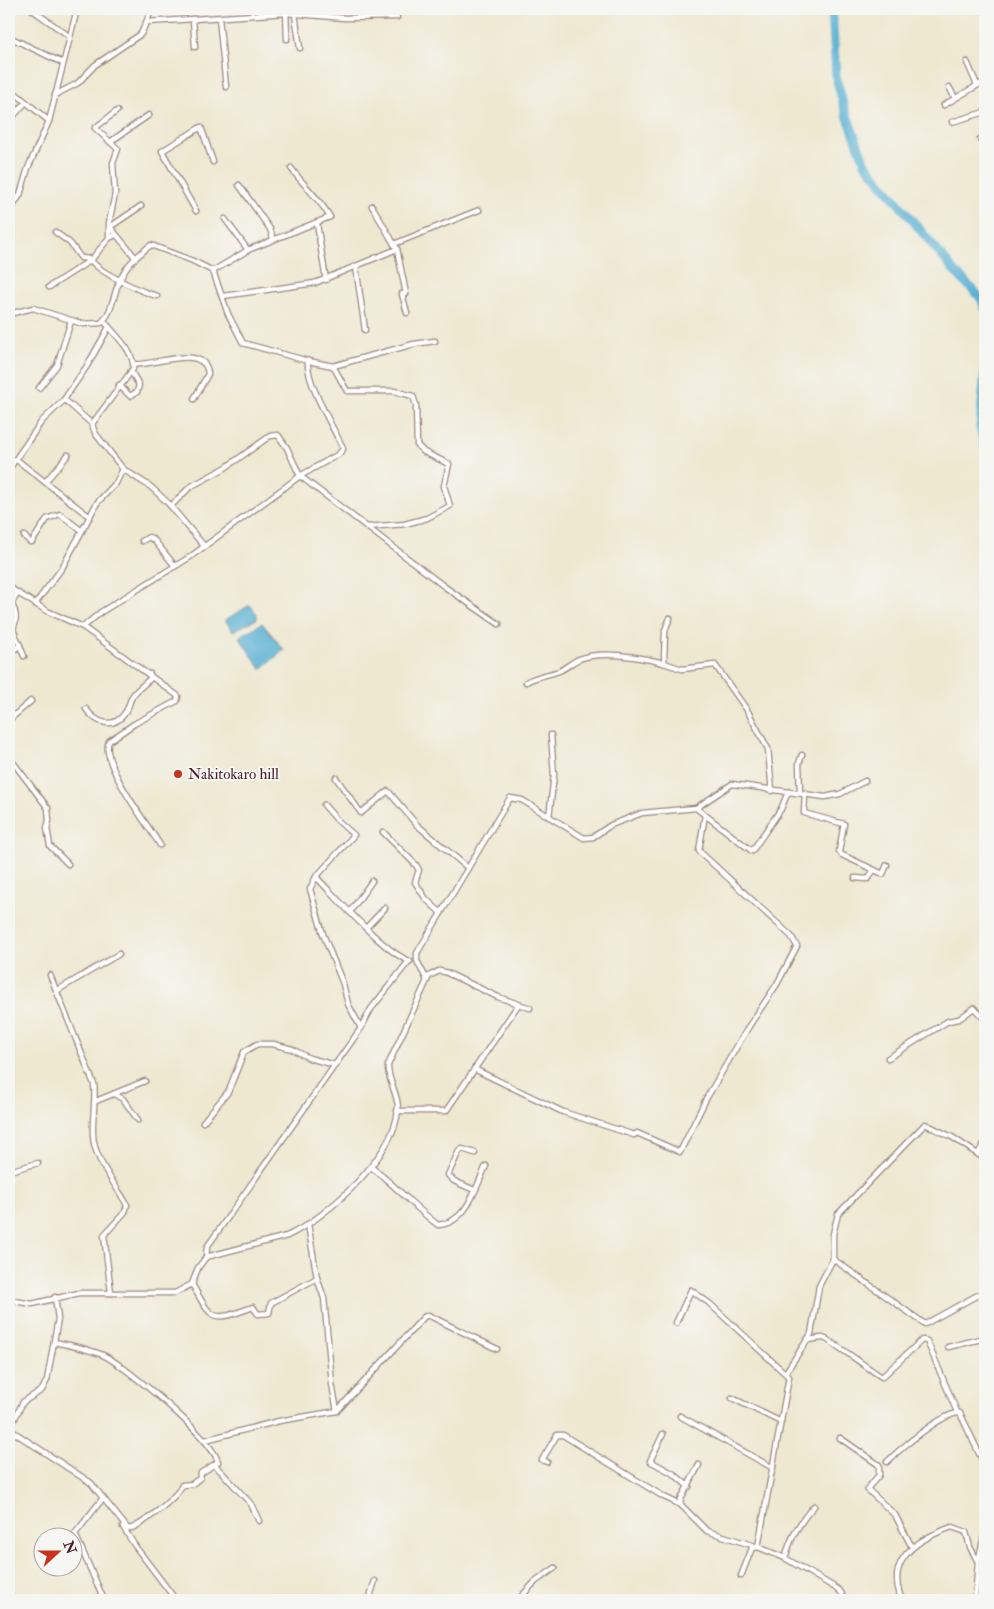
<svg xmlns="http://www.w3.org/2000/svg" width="994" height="1609" viewBox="0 0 994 1609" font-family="'IM FELL Double Pica',serif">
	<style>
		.water { fill: #53add1; stroke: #4e667e }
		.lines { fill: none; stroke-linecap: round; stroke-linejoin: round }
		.river { stroke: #53add1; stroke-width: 9 }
		.minor-casing { stroke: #9c847e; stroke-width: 7 }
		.minor { stroke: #fff; stroke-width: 4.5 }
		.poi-dot { fill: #c8321e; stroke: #f6f6f2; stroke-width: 2 }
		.labels { text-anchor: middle; stroke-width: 4; stroke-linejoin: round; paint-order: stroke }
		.poi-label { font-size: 15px; fill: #4a1f2b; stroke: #f6f6f2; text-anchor: start }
	</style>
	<rect width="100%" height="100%" fill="#f6f6f2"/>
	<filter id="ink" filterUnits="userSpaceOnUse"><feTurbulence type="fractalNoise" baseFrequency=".02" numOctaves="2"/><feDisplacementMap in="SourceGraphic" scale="10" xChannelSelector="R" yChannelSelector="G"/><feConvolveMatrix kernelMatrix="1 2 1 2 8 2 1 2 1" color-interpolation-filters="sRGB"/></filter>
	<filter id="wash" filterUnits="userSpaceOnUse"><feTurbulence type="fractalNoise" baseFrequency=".0096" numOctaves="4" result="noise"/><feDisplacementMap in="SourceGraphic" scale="20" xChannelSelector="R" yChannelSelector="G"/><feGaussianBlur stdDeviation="1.12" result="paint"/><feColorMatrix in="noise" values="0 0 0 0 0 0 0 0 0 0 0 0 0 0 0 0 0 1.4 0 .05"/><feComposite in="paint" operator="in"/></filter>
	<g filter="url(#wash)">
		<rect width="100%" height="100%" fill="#eee8d0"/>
		<!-- water -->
		<g class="water">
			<polygon points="250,605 257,614 257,619 233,631 225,620"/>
			<polygon points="262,623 284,650 261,669 239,637"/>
		</g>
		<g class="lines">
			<!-- river -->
			<g class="river">
				<polyline points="832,9 836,77 845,110 865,163 955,272 981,298 985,308"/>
				<polyline points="985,370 980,427 985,447"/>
				<polyline points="985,558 985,607"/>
			</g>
		</g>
	</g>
	<g filter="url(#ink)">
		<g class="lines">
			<defs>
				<g id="minor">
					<polyline points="31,9 69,36"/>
					<polyline points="286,9 287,39"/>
					<polyline points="984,9 985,11"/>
					<polyline points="295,14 300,48"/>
					<polyline points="219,18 226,87"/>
					<polyline points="193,19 195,47"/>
					<polyline points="148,22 286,13 345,18 397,17"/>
					<polyline points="9,37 63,63"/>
					<polyline points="967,62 977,85"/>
					<polyline points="949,87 955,98"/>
					<polyline points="9,88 49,121"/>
					<polyline points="55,95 78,83 95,65 141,34 152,9"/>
					<polyline points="944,105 985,81"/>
					<polyline points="9,121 26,102"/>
					<polyline points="952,122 985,112"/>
					<polyline points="980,139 985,137"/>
					<polyline points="110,142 149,115"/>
					<polyline points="239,185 270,229 273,238"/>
					<polyline points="372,206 397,249 406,294"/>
					<polyline points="196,211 162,151 201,127 213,162"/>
					<polyline points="9,212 20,195 28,168 49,121 77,9"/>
					<polyline points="225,219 248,250"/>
					<polyline points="317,224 326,280"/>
					<polyline points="110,227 135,257"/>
					<polyline points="110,227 141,206"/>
					<polyline points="55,232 70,243 81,258 92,259"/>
					<polyline points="116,235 109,238 109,223 115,194 113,163 118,149 95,128 117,111"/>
					<path d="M109,238L91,260C98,272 142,292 157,296"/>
					<polyline points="394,244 479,210"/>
					<polyline points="356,267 365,330"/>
					<path d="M213,271L248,250L330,217C320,199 303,185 291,168"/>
					<polyline points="49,287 91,260"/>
					<polyline points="402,294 407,313"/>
					<polyline points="223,296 315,283 397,249"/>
					<path d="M9,314L33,308L83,324L101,323C113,312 113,294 120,280C126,265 138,255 151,245L193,261L213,271L228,314L243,343L308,361C306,383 332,425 342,446L343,449L339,454L300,476L190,557L101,612L83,627"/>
					<polyline points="308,361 333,366 414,344 435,341"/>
					<path d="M134,364C151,367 206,342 208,374L194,399"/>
					<polyline points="333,366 347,391 394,391 413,396 416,405 417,445 424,452 449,464 444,486 450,506 427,518 405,524 367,527 445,587 499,624"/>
					<polyline points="119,385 130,396 137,392 139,385 131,371"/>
					<polyline points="39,388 57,365 71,321"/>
					<polyline points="63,401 87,366 109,327"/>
					<path d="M92,424L133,369C136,352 113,333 104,321"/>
					<polyline points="17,460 90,517"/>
					<polyline points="9,469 42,421 63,401 66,401 92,424 95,433 123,469 151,487 168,503 205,547"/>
					<polyline points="45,482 68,455"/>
					<polyline points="171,506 190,487 225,468 270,436 278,435 287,448 300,476 367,527"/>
					<polyline points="24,536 30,542 32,542 47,519 60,514 82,531"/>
					<polyline points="142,541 149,537 154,540 175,566"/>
					<polyline points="9,587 18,593"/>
					<polyline points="35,604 62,568 97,503 116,483 123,469"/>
					<path d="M9,607L18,593L47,611L83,627L178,696L177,701L134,724L109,741C99,762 148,825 160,845"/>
					<polyline points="13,629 24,656"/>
					<path d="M9,634C17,625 18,613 11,604"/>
					<polyline points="9,654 20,645"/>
					<polyline points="664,663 682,669 715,665 747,710 768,749 772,791"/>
					<path d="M526,682C537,676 548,675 559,671C566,668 572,662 579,659C603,650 639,657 664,663L665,630L670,618"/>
					<path d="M86,709C96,723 113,730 125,713C129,708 129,701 133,695C138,689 144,684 150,679V674"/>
					<polyline points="9,720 31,701"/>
					<polyline points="9,757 48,808 49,821 47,828 50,846 68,864"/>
					<polyline points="336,778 361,813 388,791 417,825 468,868"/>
					<polyline points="800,793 799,763 802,755"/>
					<polyline points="805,793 804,813 844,824 839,851 842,855 883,874 887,865"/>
					<polyline points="324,805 337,820 354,835 316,877 310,889 323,934 343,984 348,1004 361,1028"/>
					<polyline points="696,808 752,851 781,809 788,792"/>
					<polyline points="549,817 554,775 551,735"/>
					<polyline points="383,832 416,865 419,870 415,882 426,899 441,913"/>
					<path d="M316,877C336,897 386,954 410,961"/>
					<polyline points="855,878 868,879 873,871"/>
					<polyline points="350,912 372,881"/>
					<polyline points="366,928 385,908"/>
					<path d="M50,975L94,1084C96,1102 92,1118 93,1135C94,1160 116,1184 127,1205L125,1212L104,1235L111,1293"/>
					<polyline points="427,980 417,961 417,953 510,798 522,800 584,838 593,837 611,825 642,813 696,808 732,784 825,797 840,794 865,781"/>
					<polyline points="58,990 119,954"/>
					<polyline points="888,1058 948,1021 959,1019 974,1008 985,1020"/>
					<polyline points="474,1069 563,1112 634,1135 637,1133 680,1152 706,1099 749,1026 777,984 797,946 791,936 699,851 705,815"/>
					<polyline points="114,1094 123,1099 138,1120"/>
					<polyline points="96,1101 145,1081"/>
					<polyline points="397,1111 446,1111 518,1005"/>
					<polyline points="203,1122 228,1092 244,1052 257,1044 273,1044 292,1049 309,1058 335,1065"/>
					<polyline points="978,1154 985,1142"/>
					<path d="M371,1167C395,1185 414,1207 438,1225C467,1223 475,1189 486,1166"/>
					<polyline points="9,1171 38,1163"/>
					<polyline points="474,1190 454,1181 448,1175 459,1151 462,1149 475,1153"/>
					<polyline points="308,1224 317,1278 324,1298 332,1384 337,1411"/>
					<polyline points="206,1257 207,1247 361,1028 371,1009 409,961"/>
					<polyline points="833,1259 833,1234 838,1214 925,1124 952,1137 985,1159"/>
					<path d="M192,1284C213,1322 212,1322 253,1307L258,1314L269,1313L271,1303L317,1278"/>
					<path d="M9,1300L32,1304L79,1293H175L192,1284L198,1268L206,1257L287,1236C328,1217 394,1156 398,1110C399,1094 387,1081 388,1065L429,976L439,971L445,972L498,997L530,1008"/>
					<polyline points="9,1316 10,1300"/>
					<polyline points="676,1323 691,1290 709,1303 789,1377 758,1547 752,1548 741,1576"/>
					<path d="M807,1340C813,1340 817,1338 823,1338C828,1338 873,1372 882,1377L922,1340L927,1341L957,1412"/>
					<polyline points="948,1347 985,1338"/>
					<polyline points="786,1372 811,1334 819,1286 833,1259 925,1324 985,1291"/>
					<polyline points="732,1398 781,1422"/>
					<polyline points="680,1416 773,1468"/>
					<path d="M9,1429L91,1483L128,1529C141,1527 178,1496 182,1485L192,1484L200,1478L201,1473L218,1462C213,1439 125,1365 103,1355C88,1349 70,1345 54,1342"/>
					<polyline points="9,1430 23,1402 42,1390 47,1380 58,1319 55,1297"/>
					<polyline points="663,1434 650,1461 674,1474 689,1487"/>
					<polyline points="840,1438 879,1465 879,1475 867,1489 895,1515 912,1547"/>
					<polyline points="205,1440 279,1421 337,1411 424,1317 428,1315 497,1349"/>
					<polyline points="547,1462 542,1460 557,1435 563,1435 664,1497 681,1505"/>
					<path d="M887,1462C900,1449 943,1412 960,1413L985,1466"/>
					<polyline points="215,1465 251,1504 259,1521"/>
					<polyline points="699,1465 680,1501 681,1505 707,1531 758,1547 785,1558 839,1590 842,1594 841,1600"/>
					<polyline points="103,1498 75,1534 104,1600"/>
					<polyline points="123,1527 135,1546 176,1600"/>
					<path d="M785,1558C791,1537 799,1523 814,1506"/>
					<polyline points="371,1600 371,1593 375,1581"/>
					<polyline points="518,1600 535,1582 555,1568"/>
					<path d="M902,1600C884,1559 918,1539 952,1527L966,1532L970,1547L978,1562"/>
					<polyline points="975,1600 978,1562 985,1532"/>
				</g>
			</defs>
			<!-- minor casing -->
			<use href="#minor" class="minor-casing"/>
			<!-- minor -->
			<use href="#minor" class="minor"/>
		</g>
	</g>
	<!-- markers -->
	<circle class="poi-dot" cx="178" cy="774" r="5"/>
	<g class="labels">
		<!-- poi labels -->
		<g class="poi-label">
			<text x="188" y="779">Nakitokaro hill</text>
		</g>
	</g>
	<!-- margin -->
	<rect width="994" height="1609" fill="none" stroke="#f6f6f2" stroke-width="30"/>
	<!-- north arrow -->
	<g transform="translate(58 1552) rotate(69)"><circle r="24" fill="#f6f6f2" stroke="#b1a0a2"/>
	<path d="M0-4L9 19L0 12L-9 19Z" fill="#c8321e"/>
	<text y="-8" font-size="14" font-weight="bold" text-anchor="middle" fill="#4a1f2b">N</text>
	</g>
</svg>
